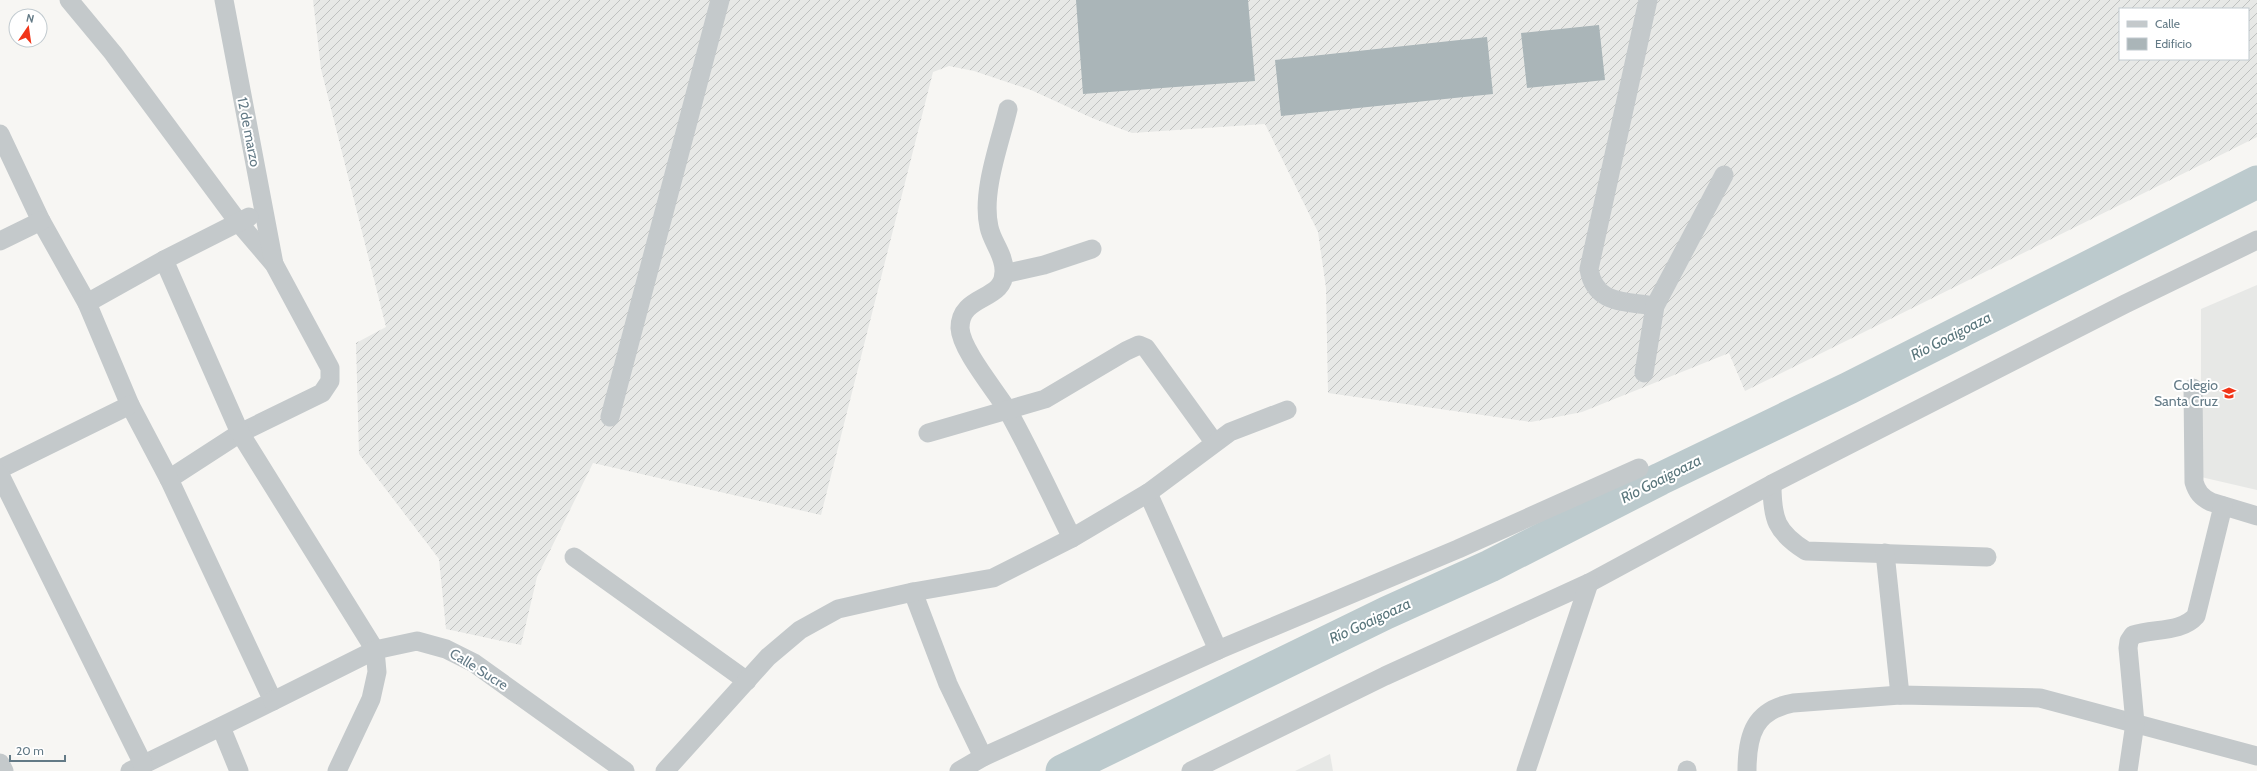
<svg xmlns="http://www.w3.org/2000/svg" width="2257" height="771" viewBox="0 0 2257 771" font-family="Cabin,sans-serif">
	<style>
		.built { fill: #e7e8e6 }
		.industrial { fill: url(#industrial-furrows); fill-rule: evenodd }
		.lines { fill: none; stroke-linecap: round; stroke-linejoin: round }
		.river { stroke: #bccacd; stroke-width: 33 }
		.building { fill: #aab5b8 }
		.minor { stroke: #c4c9cb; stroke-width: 19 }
		.labels { text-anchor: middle; stroke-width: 4; stroke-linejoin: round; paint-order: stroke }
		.street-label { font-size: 14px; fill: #637a86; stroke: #fff }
		.poi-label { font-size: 14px; fill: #637a86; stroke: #fff; text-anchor: end }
		.water-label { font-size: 15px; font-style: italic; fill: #5a767c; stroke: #fff }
	</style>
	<defs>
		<pattern id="industrial-furrows" width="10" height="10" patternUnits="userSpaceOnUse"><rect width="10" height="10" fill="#e7e8e6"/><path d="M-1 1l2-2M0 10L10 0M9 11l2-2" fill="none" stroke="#bfc1c0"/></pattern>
	</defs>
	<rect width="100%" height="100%" fill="#f7f6f3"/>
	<!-- built -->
	<g class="built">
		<polygon points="2257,285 2257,490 2201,477 2201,309"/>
		<polygon points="1330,754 1333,771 1295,771"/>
	</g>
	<!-- industrial -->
	<path class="industrial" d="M313,0H2257V137L1745,391L1729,353L1582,412L1531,422L1328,393L1326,288L1318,232L1265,124L1132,133L1092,118L1031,90L974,71L949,66L933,72L821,515L593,463L537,577L521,645L446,629L439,559L359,454L356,343L386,327L321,69ZM2120,9H2248V59H2120Z"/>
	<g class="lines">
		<!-- river -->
		<polyline class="river" points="1062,771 1386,613 1490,566 1660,479 1849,388 2257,182"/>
	</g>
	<!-- building -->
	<g class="building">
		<polygon points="1076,0 1248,0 1255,81 1083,94"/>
		<polygon points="1599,25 1605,80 1527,88 1521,33"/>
		<polygon points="1487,37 1493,94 1281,116 1275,60"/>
	</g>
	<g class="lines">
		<!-- minor -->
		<g class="minor">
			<polyline points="69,0 113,53 239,223 274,264 330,368 330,381 322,393 240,433 169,479"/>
			<polyline points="224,0 274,264"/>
			<path d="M1648,0L1589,269C1595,305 1625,301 1655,306"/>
			<path d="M1008,109C1000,143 981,192 989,227C992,242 1004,254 1004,270C1006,302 960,293 960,328C961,350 996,391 1008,411C1031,452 1051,496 1072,538"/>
			<polyline points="0,134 41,221 87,303 130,405 169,479 273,701 130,771"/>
			<polyline points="0,241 41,221"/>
			<polyline points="164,260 240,433 375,650 377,672 371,699 337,771"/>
			<polyline points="1004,274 1044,265 1092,249"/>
			<polyline points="87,303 164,260 249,217"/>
			<polyline points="1644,373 1655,306 1724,175"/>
			<path d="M2193,388L2194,482C2197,492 2201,497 2211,502L2257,516"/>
			<polyline points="610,417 720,0"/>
			<polyline points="928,433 1045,399 1126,351 1139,345 1146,348 1214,442"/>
			<polyline points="0,469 130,405"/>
			<polyline points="0,475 143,764"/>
			<path d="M1772,484C1772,519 1776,532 1806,551L1987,557"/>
			<polyline points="1148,493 1218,650"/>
			<polyline points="1885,553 1900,695"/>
			<polyline points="574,557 747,681"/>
			<polyline points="913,592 948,684 983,757"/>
			<polyline points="273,701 375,650 417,641 446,649 474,663 625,771"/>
			<polyline points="221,727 239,771"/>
			<polyline points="0,763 4,771"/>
			<polyline points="1687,770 1687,771"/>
			<polyline points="665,771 768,657 800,630 838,609 913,592 993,578 1072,538 1148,493 1230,432 1287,410"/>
			<polyline points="959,771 983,757 1218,650 1458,549 1639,468"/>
			<polyline points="1191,771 1385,676 1589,583 1772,484 2125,304 2257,240"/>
			<polyline points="1526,771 1589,583"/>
			<path d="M1747,771C1747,734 1755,710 1793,703L1900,695L2040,698L2257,756"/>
			<path d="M2128,771L2135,723L2128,648L2129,641L2133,635C2154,628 2181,633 2196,616L2223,506"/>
		</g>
	</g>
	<!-- icons -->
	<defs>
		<symbol id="school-bare" viewBox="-9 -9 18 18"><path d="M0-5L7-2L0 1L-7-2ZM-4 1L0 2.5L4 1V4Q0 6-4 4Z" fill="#f13418" stroke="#fff" stroke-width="2.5" paint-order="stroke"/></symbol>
	</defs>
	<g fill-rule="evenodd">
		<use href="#school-bare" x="2219" y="383" width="20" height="20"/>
	</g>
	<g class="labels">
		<!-- street labels -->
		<g class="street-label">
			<text transform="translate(249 132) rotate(79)" y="5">12 de marzo</text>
			<text transform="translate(479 669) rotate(32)" y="5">Calle Sucre</text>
		</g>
		<!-- poi labels -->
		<g class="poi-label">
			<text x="2218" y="390">Colegio<tspan x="2218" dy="16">Santa Cruz</tspan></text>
		</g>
		<!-- water labels -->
		<g class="water-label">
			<text transform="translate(1951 336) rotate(-27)" y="5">Río Goaigoaza</text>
			<text transform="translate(1661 479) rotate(-27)" y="5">Río Goaigoaza</text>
			<text transform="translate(1370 621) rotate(-25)" y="5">Río Goaigoaza</text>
		</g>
	</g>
	<!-- legend -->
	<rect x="2119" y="8" width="130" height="52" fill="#ffffff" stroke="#c1cacf"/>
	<rect x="2127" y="21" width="20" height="6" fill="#c4c9cb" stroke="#c1cacf"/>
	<text x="2155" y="28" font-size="12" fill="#637a86">Calle</text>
	<rect x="2127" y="38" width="20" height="12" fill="#aab5b8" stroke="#c1cacf"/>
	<text x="2155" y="48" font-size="12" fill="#637a86">Edificio</text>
	<!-- north arrow -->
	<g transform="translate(28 28) rotate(13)"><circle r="19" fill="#ffffff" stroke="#c1cacf"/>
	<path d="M0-3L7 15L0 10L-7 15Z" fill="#f13418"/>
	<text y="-6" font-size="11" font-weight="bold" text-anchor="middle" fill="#637a86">N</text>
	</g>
	<!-- scale -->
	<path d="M10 755v6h55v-6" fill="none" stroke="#637a86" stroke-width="2"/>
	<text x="16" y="755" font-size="12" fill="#637a86" stroke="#ffffff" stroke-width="3" paint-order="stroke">20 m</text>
</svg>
